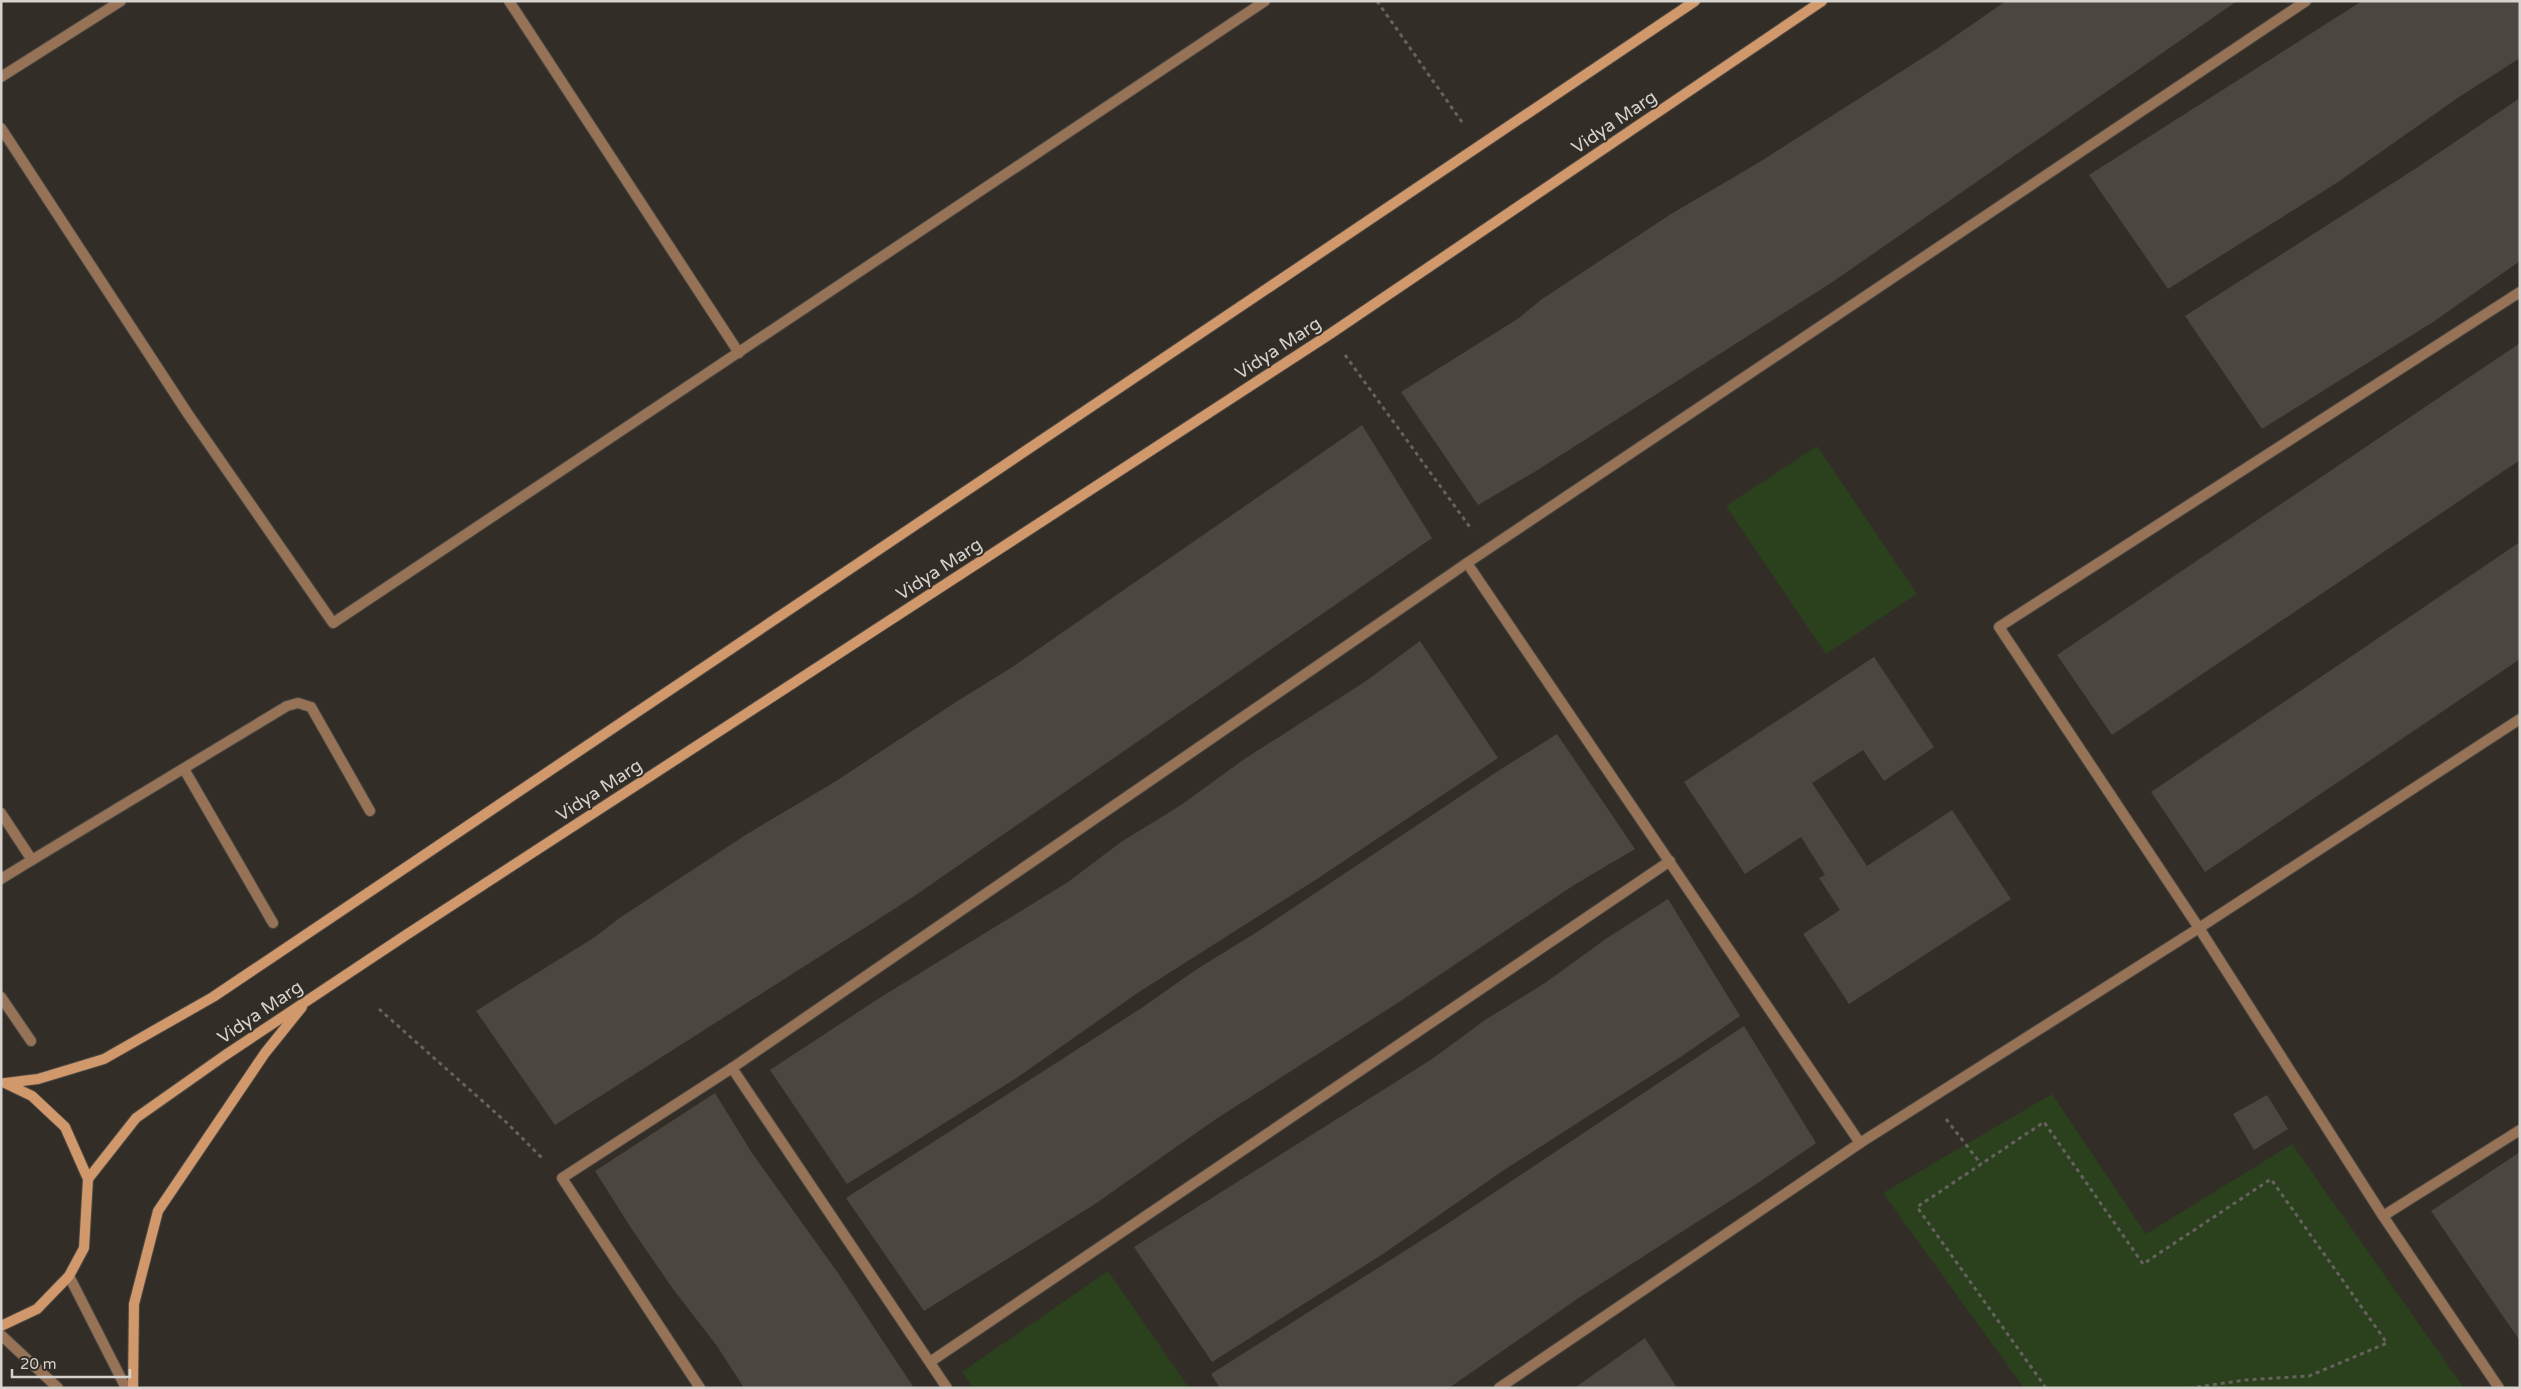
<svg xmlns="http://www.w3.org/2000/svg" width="2521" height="1389" viewBox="0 0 2521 1389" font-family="'Varela Round',sans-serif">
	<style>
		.green { fill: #2b411d }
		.building { fill: #4c4640 }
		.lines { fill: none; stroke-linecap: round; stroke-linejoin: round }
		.minor-casing { stroke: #4c4842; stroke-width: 12 }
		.tertiary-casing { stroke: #4c4842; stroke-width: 12 }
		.secondary-casing { stroke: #4c4842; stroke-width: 12 }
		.path { stroke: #66625d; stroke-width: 3; stroke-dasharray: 4 4; stroke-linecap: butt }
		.minor { stroke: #967257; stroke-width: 10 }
		.tertiary { stroke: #967257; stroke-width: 10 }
		.secondary { stroke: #d1986c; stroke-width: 10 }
		.labels { text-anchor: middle; stroke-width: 4; stroke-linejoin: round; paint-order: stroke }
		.street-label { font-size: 18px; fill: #d6d3cf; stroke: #322d27 }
	</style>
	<rect width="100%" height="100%" fill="#322d27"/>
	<!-- green -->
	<g class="green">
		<polygon points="1817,446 1917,594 1826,654 1726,506"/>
		<polygon points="2052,1094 2146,1234 2292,1144 2464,1388 2024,1388 1883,1193"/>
		<polygon points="1108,1271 1189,1388 973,1388 962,1372"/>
	</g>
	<!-- building -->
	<g class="building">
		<polygon points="2006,1 2237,1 1834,281 1536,471 1478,505 1401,392 1519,318 1542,299 1671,214 1758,163 1938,48"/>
		<polygon points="2362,1 2520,1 2520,58 2459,97 2338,182 2168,289 2089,175"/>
		<polygon points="2520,98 2520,261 2433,322 2262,429 2185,316 2418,167"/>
		<polygon points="2520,343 2520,460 2112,735 2057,655"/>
		<polygon points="1362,425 1432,538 910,899 555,1125 476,1011 595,937 618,919 747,834 833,783 956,702 1014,666"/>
		<polygon points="2520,542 2520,659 2205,872 2151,792"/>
		<polygon points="1420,641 1498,758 1317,879 1139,992 1018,1077 847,1184 770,1070 881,997 1068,882 1121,842 1181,805 1243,760 1366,681"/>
		<polygon points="1874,657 1934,747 1884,781 1863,750 1812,783 1867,866 1952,810 2011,899 1849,1004 1803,934 1840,910 1819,878 1825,875 1801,837 1745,874 1684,782"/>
		<polygon points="1557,734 1635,849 1574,885 1393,1006 1216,1119 1095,1204 924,1311 846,1198 1143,1007 1197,969 1257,932 1501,769"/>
		<polygon points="1668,899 1740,1016 1682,1056 1504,1170 1383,1254 1212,1362 1134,1247 1432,1059 1485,1020 1545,983 1607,938"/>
		<polygon points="1744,1026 1816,1143 1758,1183 1580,1297 1459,1381 1449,1388 1220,1388 1211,1374 1444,1226"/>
		<polygon points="715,1093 752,1153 838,1273 914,1388 744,1388 717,1346 673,1289 631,1228 595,1171"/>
		<polygon points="2267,1095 2288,1129 2254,1150 2233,1114"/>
		<polygon points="2520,1152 2520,1341 2431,1211"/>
		<polygon points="1645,1338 1677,1388 1575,1388 1583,1382"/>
	</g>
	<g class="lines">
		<defs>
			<g id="minor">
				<polyline points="509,1 739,353"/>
				<polyline points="1,77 121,1"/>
				<polyline points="1,128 188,414 333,623 1265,1"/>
				<polyline points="1467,563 1860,1143"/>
				<polyline points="184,769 273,923"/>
				<polyline points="1,813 32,860 287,706 298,703 311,707 370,811"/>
				<polyline points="1,879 32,860"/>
				<polyline points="1,997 31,1041"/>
				<polyline points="732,1068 947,1388"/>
				<polyline points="2383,1216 2520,1130"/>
				<polyline points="930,1362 1670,861"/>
				<polyline points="700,1388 562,1178 732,1068 1467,563 2306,1"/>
				<polyline points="1499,1388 1860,1143 2199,928 2520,719"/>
				<polyline points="2499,1388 2383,1216 2199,928 1999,627 2520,292"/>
			</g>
			<g id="tertiary">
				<polyline points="69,1276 126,1388"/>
				<polyline points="1,1335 58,1388"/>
			</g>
			<g id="secondary">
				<polyline points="6,1083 38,1079 104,1059 213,997 1695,1"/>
				<polyline points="88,1179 136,1118 224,1056 406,935 1330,334 1822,1"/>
				<polyline points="1,1326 37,1309 69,1276 84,1248 88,1179 65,1127 32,1096 5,1083"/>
				<polyline points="133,1388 134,1304 158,1211 265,1053 302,1007"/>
			</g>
		</defs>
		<!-- minor casing -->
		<use href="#minor" class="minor-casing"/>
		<!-- tertiary casing -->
		<use href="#tertiary" class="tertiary-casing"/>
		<!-- secondary casing -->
		<use href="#secondary" class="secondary-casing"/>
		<!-- path -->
		<g class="path">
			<polyline points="1377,1 1464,125"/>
			<polyline points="1345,355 1472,530"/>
			<polyline points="379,1009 506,1122 544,1160"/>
			<polyline points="1946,1119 1981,1164"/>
			<polyline points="2046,1388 1917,1207 2044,1122 2143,1264 2271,1179 2387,1343 2309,1376 2245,1380 2191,1388"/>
		</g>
		<!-- minor -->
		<use href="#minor" class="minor"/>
		<!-- tertiary -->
		<use href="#tertiary" class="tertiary"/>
		<!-- secondary -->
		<use href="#secondary" class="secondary"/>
	</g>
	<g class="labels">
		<!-- street labels -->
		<g class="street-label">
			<text transform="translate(1614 122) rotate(-34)" y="6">Vidya Marg</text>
			<text transform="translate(1278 348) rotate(-33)" y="6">Vidya Marg</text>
			<text transform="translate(939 569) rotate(-33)" y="6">Vidya Marg</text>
			<text transform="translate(599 790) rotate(-33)" y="6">Vidya Marg</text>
			<text transform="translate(260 1012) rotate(-34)" y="6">Vidya Marg</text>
		</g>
	</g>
	<!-- border -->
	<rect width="2521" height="1389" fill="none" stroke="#d6d3cf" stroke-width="5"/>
	<!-- scale -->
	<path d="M12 1369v8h118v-8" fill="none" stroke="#d6d3cf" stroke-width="2.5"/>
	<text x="20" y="1369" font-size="15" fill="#d6d3cf" stroke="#322d27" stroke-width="4" paint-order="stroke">20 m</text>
</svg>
